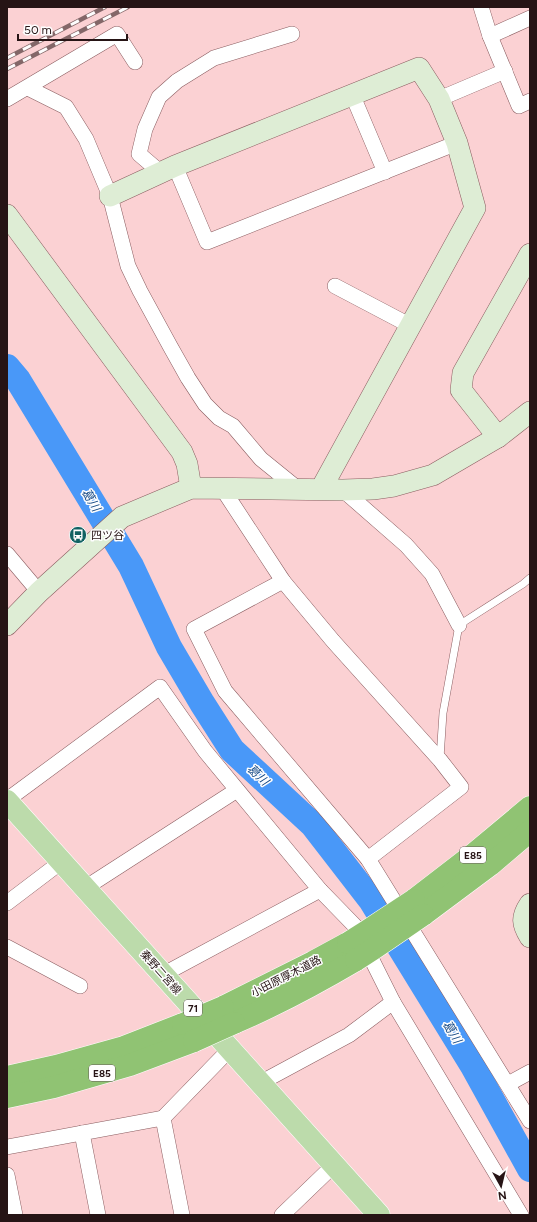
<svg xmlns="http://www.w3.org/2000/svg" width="537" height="1222" viewBox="0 0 537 1222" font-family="Figtree,'Noto Sans JP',sans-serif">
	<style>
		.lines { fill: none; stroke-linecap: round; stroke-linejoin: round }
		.river { stroke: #4998f8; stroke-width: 26 }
		.lane-casing { stroke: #8a5d60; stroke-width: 8 }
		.street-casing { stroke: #8a5d60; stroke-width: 16 }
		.secondary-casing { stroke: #8a5d60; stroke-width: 22 }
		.primary-casing { stroke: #fff; stroke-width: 23 }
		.highway-casing { stroke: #fff; stroke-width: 23 }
		.lane { stroke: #fff; stroke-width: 7 }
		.street { stroke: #fff; stroke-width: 15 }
		.secondary { stroke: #deedd5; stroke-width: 21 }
		.primary { stroke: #bcdbab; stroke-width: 22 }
		.highway { stroke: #90c373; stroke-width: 22 }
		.rail-casing { stroke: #836768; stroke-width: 4.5 }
		.rail { stroke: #fefefe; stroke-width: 3; stroke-dasharray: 9; stroke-linecap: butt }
		.highway-bridge-casing { stroke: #fff; stroke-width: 23; stroke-linecap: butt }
		.highway-bridge { stroke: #90c373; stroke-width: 22 }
		.labels { text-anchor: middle; stroke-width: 3; stroke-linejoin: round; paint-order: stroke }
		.shield { fill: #fefefe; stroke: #675a5b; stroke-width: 1 }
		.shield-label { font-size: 10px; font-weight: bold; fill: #261415 }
		.poi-label { font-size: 11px; fill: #261415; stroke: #fefefe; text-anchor: start }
		.street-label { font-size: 11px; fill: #261415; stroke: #fefefe }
		.water-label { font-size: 12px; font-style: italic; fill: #114683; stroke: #fefefe }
	</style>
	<rect width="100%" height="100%" fill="#fbd1d3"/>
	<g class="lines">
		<!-- river -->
		<polyline class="river" points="7,367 18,380 131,566 169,647 202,703 232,750 313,825 371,900 473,1066 530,1169"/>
		<defs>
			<polyline id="lane" points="440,758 443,713 459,625 523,584 530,578"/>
			<g id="street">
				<polyline points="481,7 490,36 519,106 530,101"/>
				<polyline points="490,36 530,18"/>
				<polyline points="28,88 66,107 86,139 110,196 128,266 140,291 170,346 188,378 205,404 219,418 233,426 261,459 298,489"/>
				<polyline points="352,94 385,172"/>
				<polyline points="7,99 117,34 135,62"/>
				<polyline points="439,99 505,71"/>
				<polyline points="175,166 207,242 457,143"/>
				<polyline points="160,172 139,154 145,129 159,97 177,81 214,58 292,34"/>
				<polyline points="335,286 411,326"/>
				<polyline points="222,488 283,581 333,641 440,760 461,787 368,859"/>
				<polyline points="343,490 406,545 432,574 459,625"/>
				<polyline points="7,554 39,592"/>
				<polyline points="283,581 194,629 225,691 368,859 530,1121"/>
				<polyline points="7,800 160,687 205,751 320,890 164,974"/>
				<polyline points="85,888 237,790"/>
				<polyline points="320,890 355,926 393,1002 521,1215"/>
				<polyline points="7,903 61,862"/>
				<polyline points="7,947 80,986"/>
				<polyline points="260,1083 349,1035 393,1002"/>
				<polyline points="508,1084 530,1072"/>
				<polyline points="163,1118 230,1049"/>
				<polyline points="7,1147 82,1133"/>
				<polyline points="7,1175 15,1215"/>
				<polyline points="98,1215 82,1133 163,1118 182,1215"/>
				<polyline points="282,1215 334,1165"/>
			</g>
			<g id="secondary">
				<polyline points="110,196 175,166 419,68 439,99 457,143 475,208 321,489"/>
				<polyline points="7,215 182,452 187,464 191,488"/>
				<polyline points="498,437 461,390 463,373 530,254"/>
				<polyline points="7,625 39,592 122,517 191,488 343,490 373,489 394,486 433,475 498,437 530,412"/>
				<path d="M530,904C521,917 522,924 530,937"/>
			</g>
			<polyline id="primary" points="7,801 379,1215"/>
			<g id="highway">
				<polyline points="414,900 475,853 530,807"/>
				<polyline points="423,915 490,865 530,831"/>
				<polyline points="223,1007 313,962 348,943"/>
				<path d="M234,1023C276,1005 317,983 356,960"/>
				<polyline points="7,1077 56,1066 124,1047 183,1024"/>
				<polyline points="7,1097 54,1087 130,1065 194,1041"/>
			</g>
		</defs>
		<!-- lane casing -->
		<use href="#lane" class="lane-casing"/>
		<!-- street casing -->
		<use href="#street" class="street-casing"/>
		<!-- secondary casing -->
		<use href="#secondary" class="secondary-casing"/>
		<!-- primary casing -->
		<use href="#primary" class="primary-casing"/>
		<!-- highway casing -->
		<use href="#highway" class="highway-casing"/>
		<!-- lane -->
		<use href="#lane" class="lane"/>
		<!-- street -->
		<use href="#street" class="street"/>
		<!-- secondary -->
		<use href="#secondary" class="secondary"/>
		<!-- primary -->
		<use href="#primary" class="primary"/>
		<!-- highway -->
		<use href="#highway" class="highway"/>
		<defs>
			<g id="rail">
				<polyline points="7,58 105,7"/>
				<polyline points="7,69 128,7"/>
			</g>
		</defs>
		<!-- rail casing -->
		<use href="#rail" class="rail-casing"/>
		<!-- rail -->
		<use href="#rail" class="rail"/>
		<defs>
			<g id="highway-bridge">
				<polyline points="348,943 367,931 414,900"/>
				<polyline points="356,960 376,947 423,915"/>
				<polyline points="183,1024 223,1007"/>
				<polyline points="194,1041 234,1023"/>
			</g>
		</defs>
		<!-- highway-bridge casing -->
		<use href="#highway-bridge" class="highway-bridge-casing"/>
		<!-- highway-bridge -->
		<use href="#highway-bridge" class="highway-bridge"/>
	</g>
	<!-- icons -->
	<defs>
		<symbol id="bus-disc" viewBox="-11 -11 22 22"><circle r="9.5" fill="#116262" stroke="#fefefe"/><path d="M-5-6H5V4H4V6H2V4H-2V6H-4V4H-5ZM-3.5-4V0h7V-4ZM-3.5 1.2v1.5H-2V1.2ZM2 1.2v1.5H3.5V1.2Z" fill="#fff"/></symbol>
	</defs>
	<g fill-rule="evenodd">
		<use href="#bus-disc" x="68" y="525" width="20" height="20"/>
	</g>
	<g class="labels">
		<!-- shield labels -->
		<g class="shield">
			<rect x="460" y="847" width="26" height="16" rx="3"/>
			<rect x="184" y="1000" width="18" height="16" rx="3"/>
			<rect x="89" y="1065" width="26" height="16" rx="3"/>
		</g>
		<g class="shield-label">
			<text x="473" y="859">E85</text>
			<text x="193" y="1012">71</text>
			<text x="102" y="1077">E85</text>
		</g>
		<!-- poi labels -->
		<g class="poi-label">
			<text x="91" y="539">四ツ谷</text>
		</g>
		<!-- street labels -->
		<g class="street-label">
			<text transform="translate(161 972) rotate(48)" y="4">秦野二宮線</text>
			<text transform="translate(286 976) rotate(-27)" y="4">小田原厚木道路</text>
		</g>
		<!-- water labels -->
		<g class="water-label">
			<text transform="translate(91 500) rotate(59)" y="4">葛川</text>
			<text transform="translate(258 775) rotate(43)" y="4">葛川</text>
			<text transform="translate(452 1032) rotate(59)" y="4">葛川</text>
		</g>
	</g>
	<!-- border -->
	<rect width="537" height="1222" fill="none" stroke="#261415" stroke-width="16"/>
	<!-- north arrow -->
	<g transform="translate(501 1186) rotate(172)" stroke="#fefefe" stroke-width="3" paint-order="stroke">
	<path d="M0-3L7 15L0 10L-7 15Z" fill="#261415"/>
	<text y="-6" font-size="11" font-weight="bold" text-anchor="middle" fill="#261415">N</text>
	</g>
	<!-- scale -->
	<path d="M18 34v6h109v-6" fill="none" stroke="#261415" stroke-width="2"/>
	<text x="24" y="34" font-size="12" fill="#261415" stroke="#fefefe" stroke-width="3" paint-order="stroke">50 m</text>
</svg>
